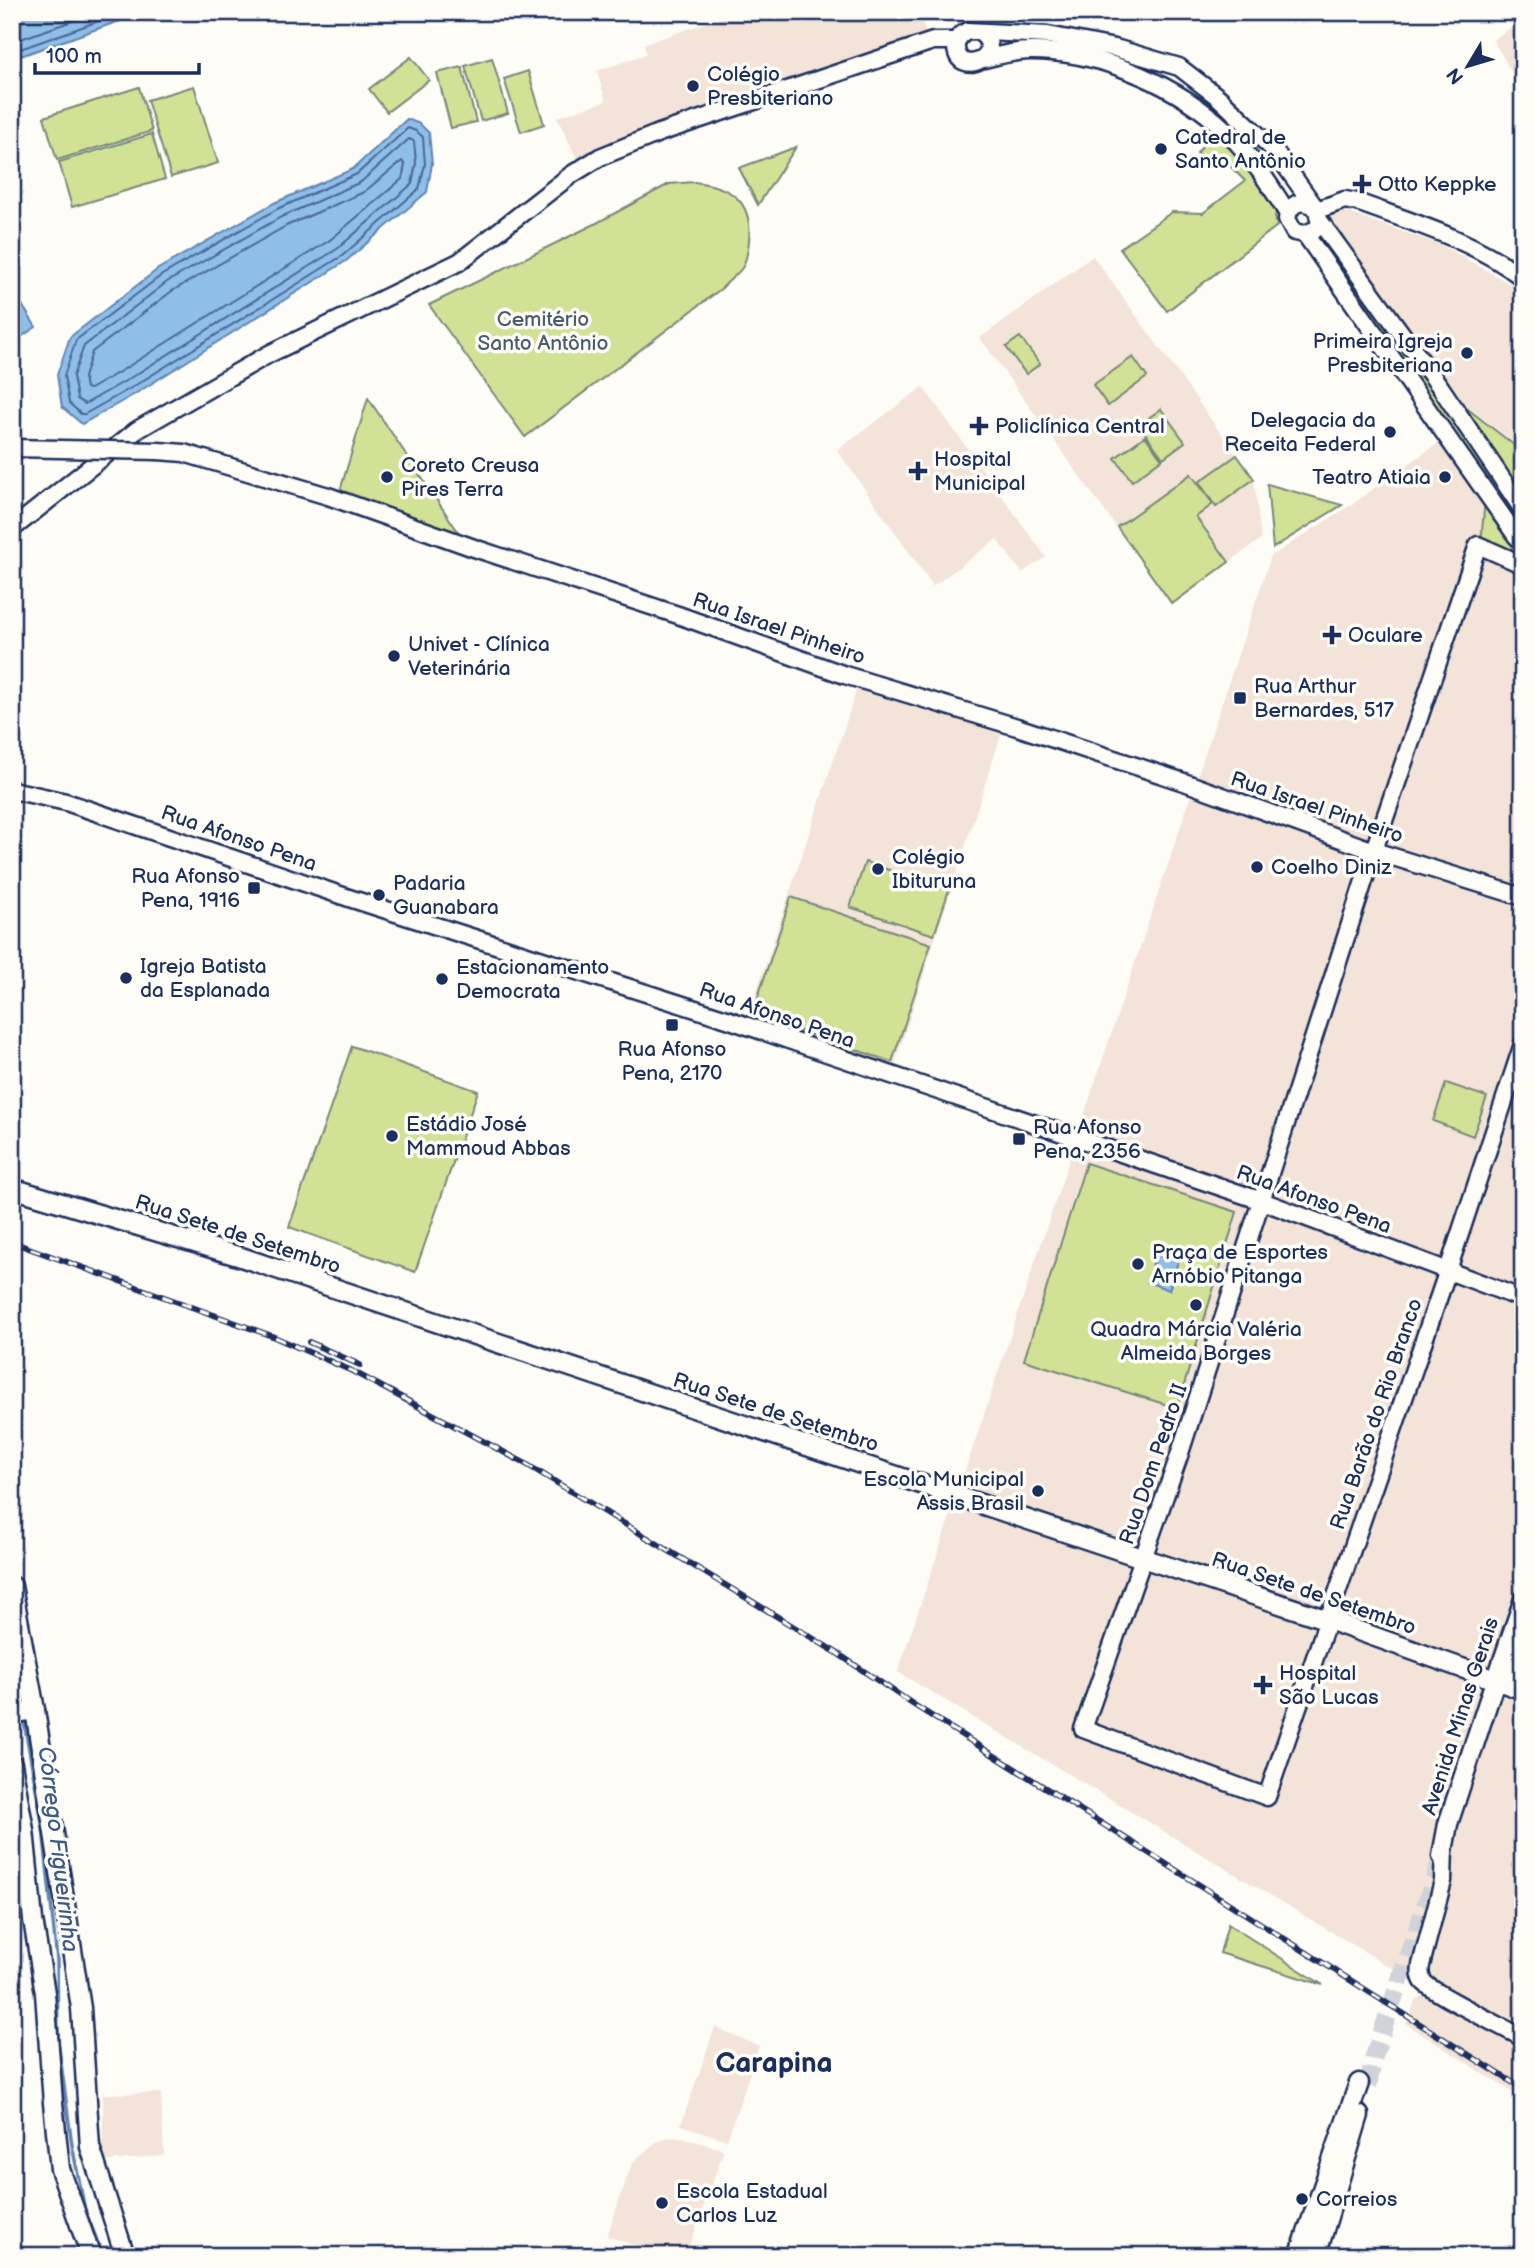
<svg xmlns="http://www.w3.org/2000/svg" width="1535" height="2268" viewBox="0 0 1535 2268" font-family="'Balsamiq Sans',sans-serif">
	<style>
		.built { fill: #f3e3d8 }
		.green { fill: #d1e195; stroke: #76887a; stroke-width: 2 }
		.water { fill: #8fbee9; stroke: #6185b1; stroke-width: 2 }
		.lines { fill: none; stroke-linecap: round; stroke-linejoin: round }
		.shore { stroke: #496896; stroke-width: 2 }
		.stream { stroke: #6185b1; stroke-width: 3.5 }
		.primary-tunnel { stroke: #d0d3d8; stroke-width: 18; stroke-dasharray: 18 9; stroke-linecap: butt }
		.secondary-casing { stroke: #1b2f5e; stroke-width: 21 }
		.primary-casing { stroke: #1b2f5e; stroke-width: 23 }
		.secondary { stroke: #fdfcf7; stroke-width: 16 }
		.primary { stroke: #fdfcf7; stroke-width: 18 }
		.rail-casing { stroke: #1b2f5e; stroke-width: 6 }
		.rail { stroke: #fdfcf7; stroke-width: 3.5; stroke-dasharray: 10; stroke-linecap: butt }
		.secondary-bridge-casing { stroke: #1b2f5e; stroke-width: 21; stroke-linecap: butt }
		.secondary-bridge { stroke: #fdfcf7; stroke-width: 16 }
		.poi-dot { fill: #1b2f5e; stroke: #fdfcf7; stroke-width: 2.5 }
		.labels { text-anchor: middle; stroke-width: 7; stroke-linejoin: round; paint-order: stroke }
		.poi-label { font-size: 21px; fill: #1b2f5e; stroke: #fdfcf7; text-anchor: start }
		.park-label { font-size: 21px; fill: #485c6c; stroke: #fdfcf7 }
		.street-label { font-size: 21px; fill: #1b2f5e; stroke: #fdfcf7 }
		.water-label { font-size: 23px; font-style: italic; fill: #3e5a88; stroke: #fdfcf7 }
		.district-label { font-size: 28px; font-weight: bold; fill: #1b2f5e; stroke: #fdfcf7 }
	</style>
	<rect width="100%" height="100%" fill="#fdfcf7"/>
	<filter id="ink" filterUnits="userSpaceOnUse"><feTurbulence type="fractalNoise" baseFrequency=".0143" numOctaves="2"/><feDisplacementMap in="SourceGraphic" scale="14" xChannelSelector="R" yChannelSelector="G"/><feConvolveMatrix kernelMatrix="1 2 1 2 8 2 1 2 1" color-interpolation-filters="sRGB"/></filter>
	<g filter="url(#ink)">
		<!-- built -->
		<g class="built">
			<polygon points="738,12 919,12 927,37 579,163 557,117 606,101 597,71 646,54 644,44"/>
			<polygon points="1523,19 1523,81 1519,84 1493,40"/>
			<polygon points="1340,210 1442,245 1523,291 1523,450 1442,386 1323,220 1326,213"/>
			<polygon points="1093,256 1254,479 1261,539 1172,604 980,338"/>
			<polygon points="923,387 1046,557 1022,573 997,539 933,586 837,450"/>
			<polygon points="1444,439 1523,534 1523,2099 1406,2024 1416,1999 1432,1992 898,1672 1271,556 1351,505"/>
			<polygon points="858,686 1002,732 894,1066 748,1018"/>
			<polygon points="715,2027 759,2046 727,2140 681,2125"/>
			<polygon points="161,2093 164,2155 100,2162 99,2142 103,2141 103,2094"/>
			<polygon points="682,2137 724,2150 686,2256 666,2256 607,2236 630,2169 635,2160 655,2143 666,2138"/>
		</g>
		<!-- green -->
		<g class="green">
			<polygon points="411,57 429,80 387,112 369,89"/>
			<polygon points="492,58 508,113 481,121 465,66"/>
			<polygon points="462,67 476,122 451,128 437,73"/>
			<polygon points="528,71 544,124 521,132 504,79"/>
			<polygon points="194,86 218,163 171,177 147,100"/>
			<polygon points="139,87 152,131 57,160 44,117"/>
			<path d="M1202,118L1233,142L1278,209L1275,216L1277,226L1167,311L1120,248L1172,212L1203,213L1245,181L1228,164L1216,156L1209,162L1197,153C1207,142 1207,132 1202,118Z"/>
			<polygon points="152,134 165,179 72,207 59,162"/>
			<polygon points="796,147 758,205 739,168"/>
			<path d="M694,182C731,186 753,201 749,241C748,250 747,260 742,268C737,275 728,281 722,288L525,437L429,305L593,225L669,184Z"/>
			<polygon points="1317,225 1441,388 1523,452 1523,481 1510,491 1523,510 1523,533 1310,233"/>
			<polygon points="1020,337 1040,364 1026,374 1006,347"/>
			<polygon points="1133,357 1147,377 1108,406 1093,385"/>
			<polygon points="368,398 459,533 340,491"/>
			<polygon points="1161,409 1185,442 1163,458 1139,425"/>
			<polygon points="1145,436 1162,459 1132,481 1115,458"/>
			<polygon points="1237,455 1254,479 1216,507 1199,482"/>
			<polygon points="1191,474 1213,504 1196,517 1229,562 1172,604 1117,527"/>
			<polygon points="1267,484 1342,505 1273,548"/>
			<polygon points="1485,499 1514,538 1511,552 1481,542"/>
			<polygon points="865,862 949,890 934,935 850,907"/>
			<polygon points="791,897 931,944 892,1062 752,1015"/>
			<polygon points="352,1046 478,1091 415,1272 289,1227"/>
			<polygon points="1446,1083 1487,1097 1473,1136 1433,1121"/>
			<polygon points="1086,1163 1237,1212 1177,1408 1024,1360"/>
			<polygon points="1228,1924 1323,1985 1220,1953"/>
		</g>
		<!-- water -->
		<g class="water">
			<polygon points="12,12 145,12 12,59"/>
			<polygon points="407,119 420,124 429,133 432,164 427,192 346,261 135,394 82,424 62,407 57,375 70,337 158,269 274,203 353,169"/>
			<polygon points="12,289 36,327 15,341 12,337"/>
			<polygon points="1159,1245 1181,1252 1169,1290 1147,1282"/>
		</g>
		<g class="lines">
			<!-- shore -->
			<g class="shore">
				<polyline points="12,42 98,12"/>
				<polyline points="12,52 124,12"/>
				<polygon points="408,128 416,131 423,137 425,164 419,189 342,256 131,388 85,414 81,414 69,403 64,376 76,340 162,275 277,209 357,174"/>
				<polygon points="409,139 414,141 416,163 412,184 337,249 127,380 85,404 77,399 73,376 84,346 167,282 281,217 361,182"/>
				<polygon points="402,161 405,165 402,179 330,240 121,371 90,389 86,388 84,377 92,352 172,291 286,226 364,192"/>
			</g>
			<!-- stream -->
			<g class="stream">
				<polyline points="12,1652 22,1705"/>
				<polyline points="23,1716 43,1828 57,1960 58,2041 72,2145 85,2210 103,2256"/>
			</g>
			<!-- primary-tunnel -->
			<polyline class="primary-tunnel" points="1368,2086 1374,2056 1442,1856"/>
			<defs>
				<g id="secondary">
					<path d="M979,32C1010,53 959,80 956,48C955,39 961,34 968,31L1048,35L1115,48L1179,67L1218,97L1274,150L1317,210L1319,220L1441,388L1523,510"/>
					<path d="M984,59C999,55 1015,51 1031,51C1095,51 1166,80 1215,121C1245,146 1267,180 1288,214"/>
					<path d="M1313,206C1301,198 1289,204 1287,219L1294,232L1305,234L1314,230"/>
					<path d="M1317,210L1345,200L1357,202C1414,223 1474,240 1523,278"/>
					<polyline points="1305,234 1517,537"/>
					<polyline points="158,451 184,453 328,496 474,548 678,615 845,675 1017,727 1184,782 1374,851 1523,897"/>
					<polyline points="12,529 137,430 269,354 459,262 571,175 600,157 659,133 933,41 957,41"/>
					<polyline points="1521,564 1478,545 1373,853 1179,1456 1083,1729 1267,1797 1448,1270 1523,1044"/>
					<polyline points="12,790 66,802 352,899 727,1019 1262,1201 1523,1299"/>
					<polyline points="1495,1681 1523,1599"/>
					<polyline points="1507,1685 1523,1637"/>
					<path d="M1444,1847L1443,1881L1421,1965C1420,1971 1420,1976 1423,1981C1430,1992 1507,2029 1523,2038"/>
				</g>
				<g id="primary">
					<polyline points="12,1188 241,1257 1328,1620 1523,1690"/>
					<polyline points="12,1586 35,1710 81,2008 90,2147 125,2256"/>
					<polyline points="12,1714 35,1710"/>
					<polyline points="12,1764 24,1830 33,1920 45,1993 53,2103 60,2169 91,2256"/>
					<polyline points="1442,1856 1448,1824 1495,1681"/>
					<polyline points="1299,2256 1359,2083"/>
					<polyline points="1316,2256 1359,2115"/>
				</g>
			</defs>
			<!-- secondary casing -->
			<use href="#secondary" class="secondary-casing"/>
			<!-- primary casing -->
			<use href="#primary" class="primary-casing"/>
			<!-- secondary -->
			<use href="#secondary" class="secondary"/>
			<!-- primary -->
			<use href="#primary" class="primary"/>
			<defs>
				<g id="rail">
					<polyline points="12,1242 272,1336 352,1371 526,1464 837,1653 914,1705 1523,2089"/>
					<polyline points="309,1342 360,1365"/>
				</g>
			</defs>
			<!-- rail casing -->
			<use href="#rail" class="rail-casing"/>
			<!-- rail -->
			<use href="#rail" class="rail"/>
			<defs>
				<polyline id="secondary-bridge" points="12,448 158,451"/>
			</defs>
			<!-- secondary-bridge casing -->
			<use href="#secondary-bridge" class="secondary-bridge-casing"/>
			<!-- secondary-bridge -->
			<use href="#secondary-bridge" class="secondary-bridge"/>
		</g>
	</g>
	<!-- markers -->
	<g class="poi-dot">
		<circle cx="693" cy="86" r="7"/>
		<circle cx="1161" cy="149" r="7"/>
		<path d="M1358.5 173.5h7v7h7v7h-7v7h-7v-7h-7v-7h7z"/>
		<circle cx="1467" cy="353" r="7"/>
		<path d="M975.5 415.5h7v7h7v7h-7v7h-7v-7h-7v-7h7z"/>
		<circle cx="1390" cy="432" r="7"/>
		<path d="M914.5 460.5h7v7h7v7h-7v7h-7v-7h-7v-7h7z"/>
		<circle cx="387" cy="477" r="7"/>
		<circle cx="1445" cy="477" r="7"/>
		<path d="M1328.5 624.5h7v7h7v7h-7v7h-7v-7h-7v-7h7z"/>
		<circle cx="394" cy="656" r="7"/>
		<rect x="1233" y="691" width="14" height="14" rx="3.5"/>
		<circle cx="1257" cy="867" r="7"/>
		<circle cx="878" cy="869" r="7"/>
		<rect x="247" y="881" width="14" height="14" rx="3.5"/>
		<circle cx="379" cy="895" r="7"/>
		<circle cx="126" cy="978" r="7"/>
		<circle cx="442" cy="979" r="7"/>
		<rect x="665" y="1018" width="14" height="14" rx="3.5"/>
		<circle cx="392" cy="1136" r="7"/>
		<rect x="1012" y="1132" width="14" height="14" rx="3.5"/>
		<circle cx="1138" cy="1264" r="7"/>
		<circle cx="1196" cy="1305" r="7"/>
		<circle cx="1038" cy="1491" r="7"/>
		<path d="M1259.5 1674.5h7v7h7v7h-7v7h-7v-7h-7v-7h7z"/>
		<circle cx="1302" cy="2199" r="7"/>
		<circle cx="662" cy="2203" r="7"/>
	</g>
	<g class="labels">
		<!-- poi labels -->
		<g class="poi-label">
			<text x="707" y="81">Colégio<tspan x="707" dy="24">Presbiteriano</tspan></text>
			<text x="1175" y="144">Catedral de<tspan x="1175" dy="24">Santo Antônio</tspan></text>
			<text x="1378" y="191">Otto Keppke</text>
			<text x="1453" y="348" text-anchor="end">Primeira Igreja<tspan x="1453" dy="24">Presbiteriana</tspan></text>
			<text x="1376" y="427" text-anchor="end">Delegacia da<tspan x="1376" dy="24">Receita Federal</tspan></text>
			<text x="995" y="433">Policlínica Central</text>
			<text x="934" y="466">Hospital<tspan x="934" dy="24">Municipal</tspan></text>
			<text x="401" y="472">Coreto Creusa<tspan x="401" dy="24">Pires Terra</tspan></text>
			<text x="1431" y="484" text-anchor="end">Teatro Atiaia</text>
			<text x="1348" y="642">Oculare</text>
			<text x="408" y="651">Univet - Clínica<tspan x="408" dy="24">Veterinária</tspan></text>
			<text x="1254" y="693">Rua Arthur<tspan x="1254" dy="24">Bernardes, 517</tspan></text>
			<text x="892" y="864">Colégio<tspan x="892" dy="24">Ibituruna</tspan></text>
			<text x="1271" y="874">Coelho Diniz</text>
			<text x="240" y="883" text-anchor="end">Rua Afonso<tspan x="240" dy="24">Pena, 1916</tspan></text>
			<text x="393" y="890">Padaria<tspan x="393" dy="24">Guanabara</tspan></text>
			<text x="140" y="973">Igreja Batista<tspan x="140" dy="24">da Esplanada</tspan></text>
			<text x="456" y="974">Estacionamento<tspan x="456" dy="24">Democrata</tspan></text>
			<text x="672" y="1056" text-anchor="middle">Rua Afonso<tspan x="672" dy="24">Pena, 2170</tspan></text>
			<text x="406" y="1131">Estádio José<tspan x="406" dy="24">Mammoud Abbas</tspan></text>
			<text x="1033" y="1134">Rua Afonso<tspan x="1033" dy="24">Pena, 2356</tspan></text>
			<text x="1152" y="1259">Praça de Esportes<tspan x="1152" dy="24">Arnóbio Pitanga</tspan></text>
			<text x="1196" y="1336" text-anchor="middle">Quadra Márcia Valéria<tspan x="1196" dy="24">Almeida Borges</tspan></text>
			<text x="1024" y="1486" text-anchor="end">Escola Municipal<tspan x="1024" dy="24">Assis Brasil</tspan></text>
			<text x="1279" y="1680">Hospital<tspan x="1279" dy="24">São Lucas</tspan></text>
			<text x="676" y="2198">Escola Estadual<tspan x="676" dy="24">Carlos Luz</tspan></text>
			<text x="1316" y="2206">Correios</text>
		</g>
		<!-- park labels -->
		<g class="park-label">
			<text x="543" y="326">Cemitério<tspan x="543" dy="24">Santo Antônio</tspan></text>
		</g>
		<!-- street labels -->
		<g class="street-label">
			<text transform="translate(779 628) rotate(19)" y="7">Rua Israel Pinheiro</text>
			<text transform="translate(1317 807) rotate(19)" y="7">Rua Israel Pinheiro</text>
			<text transform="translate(239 838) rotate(19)" y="7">Rua Afonso Pena</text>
			<text transform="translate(777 1015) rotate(19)" y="7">Rua Afonso Pena</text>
			<text transform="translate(1314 1199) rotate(20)" y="7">Rua Afonso Pena</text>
			<text transform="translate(238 1234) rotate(18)" y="7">Rua Sete de Setembro</text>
			<text transform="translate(776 1412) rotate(18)" y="7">Rua Sete de Setembro</text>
			<text transform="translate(1376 1414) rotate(-71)" y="7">Rua Barão do Rio Branco</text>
			<text transform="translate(1153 1464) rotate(-71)" y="7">Rua Dom Pedro II</text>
			<text transform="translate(1314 1593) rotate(19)" y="7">Rua Sete de Setembro</text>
			<text transform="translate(1460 1716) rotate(-72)" y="7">Avenida Minas Gerais</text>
		</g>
		<!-- water labels -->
		<g class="water-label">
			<text transform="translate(59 1849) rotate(83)" y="8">Córrego Figueirinha</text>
		</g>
		<!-- district labels -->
		<g class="district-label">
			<text x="774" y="2072">Carapina</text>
		</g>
	</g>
	<!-- margin -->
	<rect width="1535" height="2268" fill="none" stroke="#fdfcf7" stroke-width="42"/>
	<rect x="21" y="21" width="1493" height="2226" fill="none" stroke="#1b2f5e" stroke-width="2.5" filter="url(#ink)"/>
	<!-- north arrow -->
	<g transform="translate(1468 66) rotate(232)" stroke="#fdfcf7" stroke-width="5" paint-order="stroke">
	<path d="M0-5L12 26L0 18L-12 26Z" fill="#1b2f5e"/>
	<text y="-10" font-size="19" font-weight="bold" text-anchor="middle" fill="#1b2f5e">N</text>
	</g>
	<!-- scale -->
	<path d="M35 63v10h164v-10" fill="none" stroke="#1b2f5e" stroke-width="3.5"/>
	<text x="46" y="63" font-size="21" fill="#1b2f5e" stroke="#fdfcf7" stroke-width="5" paint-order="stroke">100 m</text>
</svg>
